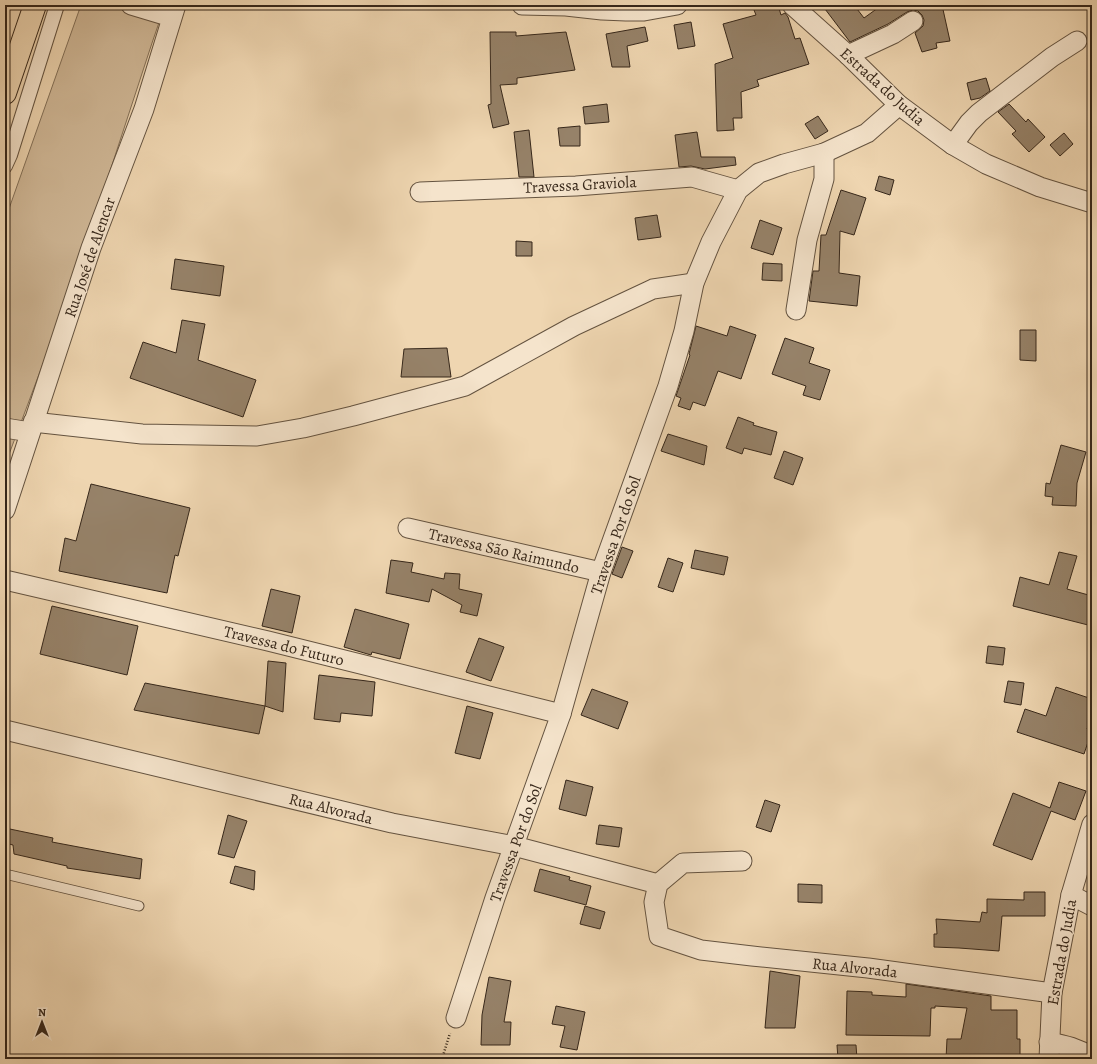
<svg xmlns="http://www.w3.org/2000/svg" width="1097" height="1064" viewBox="0 0 1097 1064" font-family="Alegreya,serif">
	<style>
		.green { fill: #d0b897; stroke: #837058 }
		.building { fill: #968269; stroke: #36271a }
		.lines { fill: none; stroke-linecap: round; stroke-linejoin: round }
		.service-casing { stroke: #645340; stroke-width: 11 }
		.pedestrian-casing { stroke: #645340; stroke-width: 16 }
		.minor-casing { stroke: #645340; stroke-width: 21 }
		.primary-casing { stroke: #36271a; stroke-width: 24 }
		.path { stroke: #36271a; stroke-width: 2.5; stroke-dasharray: 1 2; stroke-linecap: butt }
		.service { stroke: #f5e4cc; stroke-width: 9 }
		.pedestrian { stroke: #f5e4cc; stroke-width: 14 }
		.minor { stroke: #f5e4cc; stroke-width: 19 }
		.primary { stroke: #efd6b1; stroke-width: 22 }
		.labels { text-anchor: middle; stroke-width: 3; stroke-linejoin: round; paint-order: stroke }
		.street-label { font-size: 16px; fill: #36271a; stroke: #f5e4cc }
	</style>
	<rect width="100%" height="100%" fill="#efd6b1"/>
	<filter id="stains"><feTurbulence type="fractalNoise" baseFrequency=".005" numOctaves="4"/><feColorMatrix values="0 0 0 0 .2 0 0 0 0 .09 0 0 0 0 .02 0 0 0 .5 -.17"/></filter>
	<radialGradient id="worn" r=".72"><stop offset=".6" stop-color="#630" stop-opacity="0"/><stop offset="1" stop-color="#630" stop-opacity=".3"/></radialGradient>
	<!-- green -->
	<polygon class="green" points="81,5 165,5 152,43 74,281 5,465 5,220"/>
	<!-- building -->
	<g class="building">
		<polygon points="752,5 778,5 781,15 785,13 788,17 795,39 800,38 809,64 757,80 759,86 741,92 742,118 733,118 734,130 717,131 715,64 733,58 723,24 756,15"/>
		<polygon points="822,5 854,5 864,18 882,5 942,5 950,41 936,43 937,48 922,52 915,33 923,26 924,20 922,15 918,11 913,10 907,12 888,24 850,42"/>
		<polygon points="691,22 695,46 678,49 674,25"/>
		<polygon points="645,27 648,41 627,46 630,67 612,67 606,34"/>
		<polygon points="490,32 516,32 516,36 566,32 575,70 517,78 517,84 500,85 509,124 493,128 488,105 491,104"/>
		<polygon points="986,78 990,91 980,98 971,100 967,83"/>
		<polygon points="607,104 609,122 585,124 583,107"/>
		<polygon points="1009,104 1026,122 1028,119 1045,137 1029,152 1012,134 1016,131 998,112"/>
		<polygon points="818,116 828,131 815,139 805,124"/>
		<polygon points="580,126 580,146 560,146 558,128"/>
		<polygon points="529,130 534,177 519,177 514,132"/>
		<polygon points="697,132 701,157 735,157 736,165 705,169 691,166 679,167 675,135"/>
		<polygon points="1064,133 1073,144 1060,156 1050,145"/>
		<polygon points="879,176 894,180 890,195 875,190"/>
		<polygon points="841,190 866,198 854,235 840,231 839,273 860,276 857,306 809,301 813,271 819,271 821,235 826,235"/>
		<polygon points="657,215 661,237 638,240 635,218"/>
		<polygon points="760,220 782,228 773,255 751,248"/>
		<polygon points="516,241 532,242 532,256 516,256"/>
		<polygon points="175,259 224,266 220,296 171,289"/>
		<polygon points="763,263 782,264 782,281 762,280"/>
		<polygon points="182,320 205,324 198,360 256,380 243,417 130,378 143,342 176,353"/>
		<polygon points="696,326 727,336 730,326 756,335 741,379 718,371 705,406 693,402 690,410 678,406 681,398 676,396 690,355 689,354"/>
		<polygon points="1020,330 1036,330 1036,361 1020,360"/>
		<polygon points="785,338 814,348 809,363 830,370 820,400 803,395 806,386 772,374"/>
		<polygon points="447,348 451,377 401,377 404,349"/>
		<polygon points="738,417 754,423 753,425 777,432 771,455 744,448 742,454 726,448"/>
		<polygon points="668,434 707,446 704,465 661,451"/>
		<polygon points="1061,445 1086,452 1077,483 1076,506 1052,505 1053,497 1045,496 1046,483 1050,484"/>
		<polygon points="784,451 803,458 793,485 774,478"/>
		<polygon points="91,484 190,508 178,556 175,555 167,593 59,571 65,538 76,541"/>
		<polygon points="622,547 633,551 622,578 612,574"/>
		<polygon points="695,550 728,557 724,575 691,568"/>
		<polygon points="1059,552 1077,556 1067,589 1092,596 1092,626 1013,606 1020,577 1049,585"/>
		<polygon points="668,558 683,563 673,592 658,587"/>
		<polygon points="391,560 413,563 411,572 444,579 445,573 460,574 459,589 482,594 477,616 460,612 462,605 432,589 429,602 386,593"/>
		<polygon points="271,589 300,596 292,633 262,626"/>
		<polygon points="52,606 138,626 127,675 40,654"/>
		<polygon points="355,609 409,624 400,659 372,652 371,655 344,647"/>
		<polygon points="479,638 504,647 491,681 466,672"/>
		<polygon points="988,646 1005,648 1003,665 986,663"/>
		<polygon points="268,661 286,663 283,712 265,706"/>
		<polygon points="319,675 375,682 372,716 341,713 340,722 314,719"/>
		<polygon points="1008,681 1024,683 1021,705 1004,702"/>
		<polygon points="145,683 265,706 259,734 134,710"/>
		<polygon points="1056,687 1092,699 1092,714 1087,729 1092,730 1084,754 1017,732 1025,709 1046,716"/>
		<polygon points="592,689 628,702 618,729 581,715"/>
		<polygon points="467,706 493,713 480,759 455,753"/>
		<polygon points="566,780 593,787 586,816 559,809"/>
		<polygon points="1059,782 1086,791 1075,820 1051,811 1032,860 993,845 1013,793 1050,808"/>
		<polygon points="765,800 780,805 771,832 756,827"/>
		<polygon points="228,815 247,821 234,858 218,854"/>
		<polygon points="599,825 622,828 619,847 596,844"/>
		<polygon points="5,828 53,838 52,842 142,859 140,879 67,868 67,866 14,854 13,845 5,843"/>
		<polygon points="235,866 255,871 254,890 230,883"/>
		<polygon points="540,869 570,877 569,880 591,886 586,905 534,891"/>
		<polygon points="798,884 822,885 822,903 798,902"/>
		<polygon points="1024,892 1045,892 1045,916 1002,916 999,951 959,948 934,947 934,934 937,934 936,919 980,922 982,912 987,913 987,899 1024,900"/>
		<polygon points="585,906 605,912 600,929 580,924"/>
		<polygon points="770,971 800,976 795,1028 765,1028"/>
		<polygon points="489,977 511,981 504,1022 511,1022 510,1045 481,1045 482,1015"/>
		<polygon points="906,984 991,996 991,1010 1017,1010 1017,1039 1020,1039 1020,1059 946,1059 947,1039 961,1039 967,1008 935,1006 935,1008 931,1008 930,1036 846,1035 847,991 872,992 872,995 906,997"/>
		<polygon points="556,1006 585,1012 577,1050 560,1047 565,1026 552,1024"/>
		<polygon points="837,1045 856,1045 857,1059 838,1059"/>
	</g>
	<g class="lines">
		<defs>
			<polyline id="service" points="5,874 139,906"/>
			<polyline id="pedestrian" points="5,166 10,155 57,5"/>
			<g id="minor">
				<polyline points="131,5 171,17"/>
				<polyline points="522,5 566,6 602,10 626,11 644,11 677,5"/>
				<polyline points="792,5 848,55 899,105 953,145 986,164 1040,187 1092,203"/>
				<polyline points="848,55 893,34 913,21"/>
				<polyline points="953,145 969,123 979,113 1052,57 1077,41"/>
				<polyline points="420,192 576,186 692,177 738,190"/>
				<polyline points="796,310 807,240 824,179 824,153"/>
				<polyline points="33,422 142,434 257,436 303,428 353,416 465,386 574,326 653,289 694,283"/>
				<polyline points="5,428 30,432"/>
				<polyline points="5,510 91,248 144,109 176,5"/>
				<polyline points="408,528 601,572"/>
				<polyline points="5,580 268,641 561,714"/>
				<polyline points="5,730 392,823 514,846 658,884"/>
				<polyline points="742,861 683,863 658,884 654,902 659,936 701,950 752,956 868,968 1052,993"/>
				<polyline points="1071,895 1092,906"/>
				<polyline points="456,1018 495,898 561,714 601,572 668,386 684,331 694,283 711,242 738,190 759,173 784,164 824,153 867,133 899,105"/>
				<path d="M1049,1042C1066,1045 1077,1048 1092,1057"/>
				<polyline points="1049,1059 1052,993 1071,895 1092,824"/>
			</g>
			<polyline id="primary" points="5,93 35,5"/>
		</defs>
		<!-- service casing -->
		<use href="#service" class="service-casing"/>
		<!-- pedestrian casing -->
		<use href="#pedestrian" class="pedestrian-casing"/>
		<!-- minor casing -->
		<use href="#minor" class="minor-casing"/>
		<!-- primary casing -->
		<use href="#primary" class="primary-casing"/>
		<!-- path -->
		<polyline class="path" points="442,1059 450,1033"/>
		<!-- service -->
		<use href="#service" class="service"/>
		<!-- pedestrian -->
		<use href="#pedestrian" class="pedestrian"/>
		<!-- minor -->
		<use href="#minor" class="minor"/>
		<!-- primary -->
		<use href="#primary" class="primary"/>
	</g>
	<g class="labels">
		<!-- street labels -->
		<g class="street-label">
			<text transform="translate(883 86) rotate(42)" y="6">Estrada do Judia</text>
			<text transform="translate(580 184) rotate(-3)" y="6">Travessa Graviola</text>
			<text transform="translate(89 257) rotate(-71)" y="6">Rua José de Alencar</text>
			<text transform="translate(615 535) rotate(-71)" y="6">Travessa Por do Sol</text>
			<text transform="translate(504 550) rotate(13)" y="6">Travessa São Raimundo</text>
			<text transform="translate(284 645) rotate(14)" y="6">Travessa do Futuro</text>
			<text transform="translate(331 808) rotate(14)" y="6">Rua Alvorada</text>
			<text transform="translate(515 843) rotate(-70)" y="6">Travessa Por do Sol</text>
			<text transform="translate(1061 952) rotate(-80)" y="6">Estrada do Judia</text>
			<text transform="translate(855 967) rotate(6)" y="6">Rua Alvorada</text>
		</g>
	</g>
	<!-- margin -->
	<rect width="1097" height="1064" fill="none" stroke="#efd6b1" stroke-width="20"/>
	<rect x="6" y="6" width="1085" height="1052" fill="none" stroke="#36271a" stroke-width="2"/>
	<rect x="10" y="10" width="1077" height="1044" fill="none" stroke="#36271a"/>
	<!-- north arrow -->
	<g transform="translate(42 1022)" stroke="#f5e4cc" stroke-width="3" paint-order="stroke">
	<path d="M0-3L7 15L0 10L-7 15Z" fill="#36271a"/>
	<text y="-6" font-size="11" font-weight="bold" text-anchor="middle" fill="#36271a">N</text>
	</g>
	<rect width="100%" height="100%" filter="url(#stains)"/>
	<rect width="100%" height="100%" fill="url(#worn)"/>
</svg>
